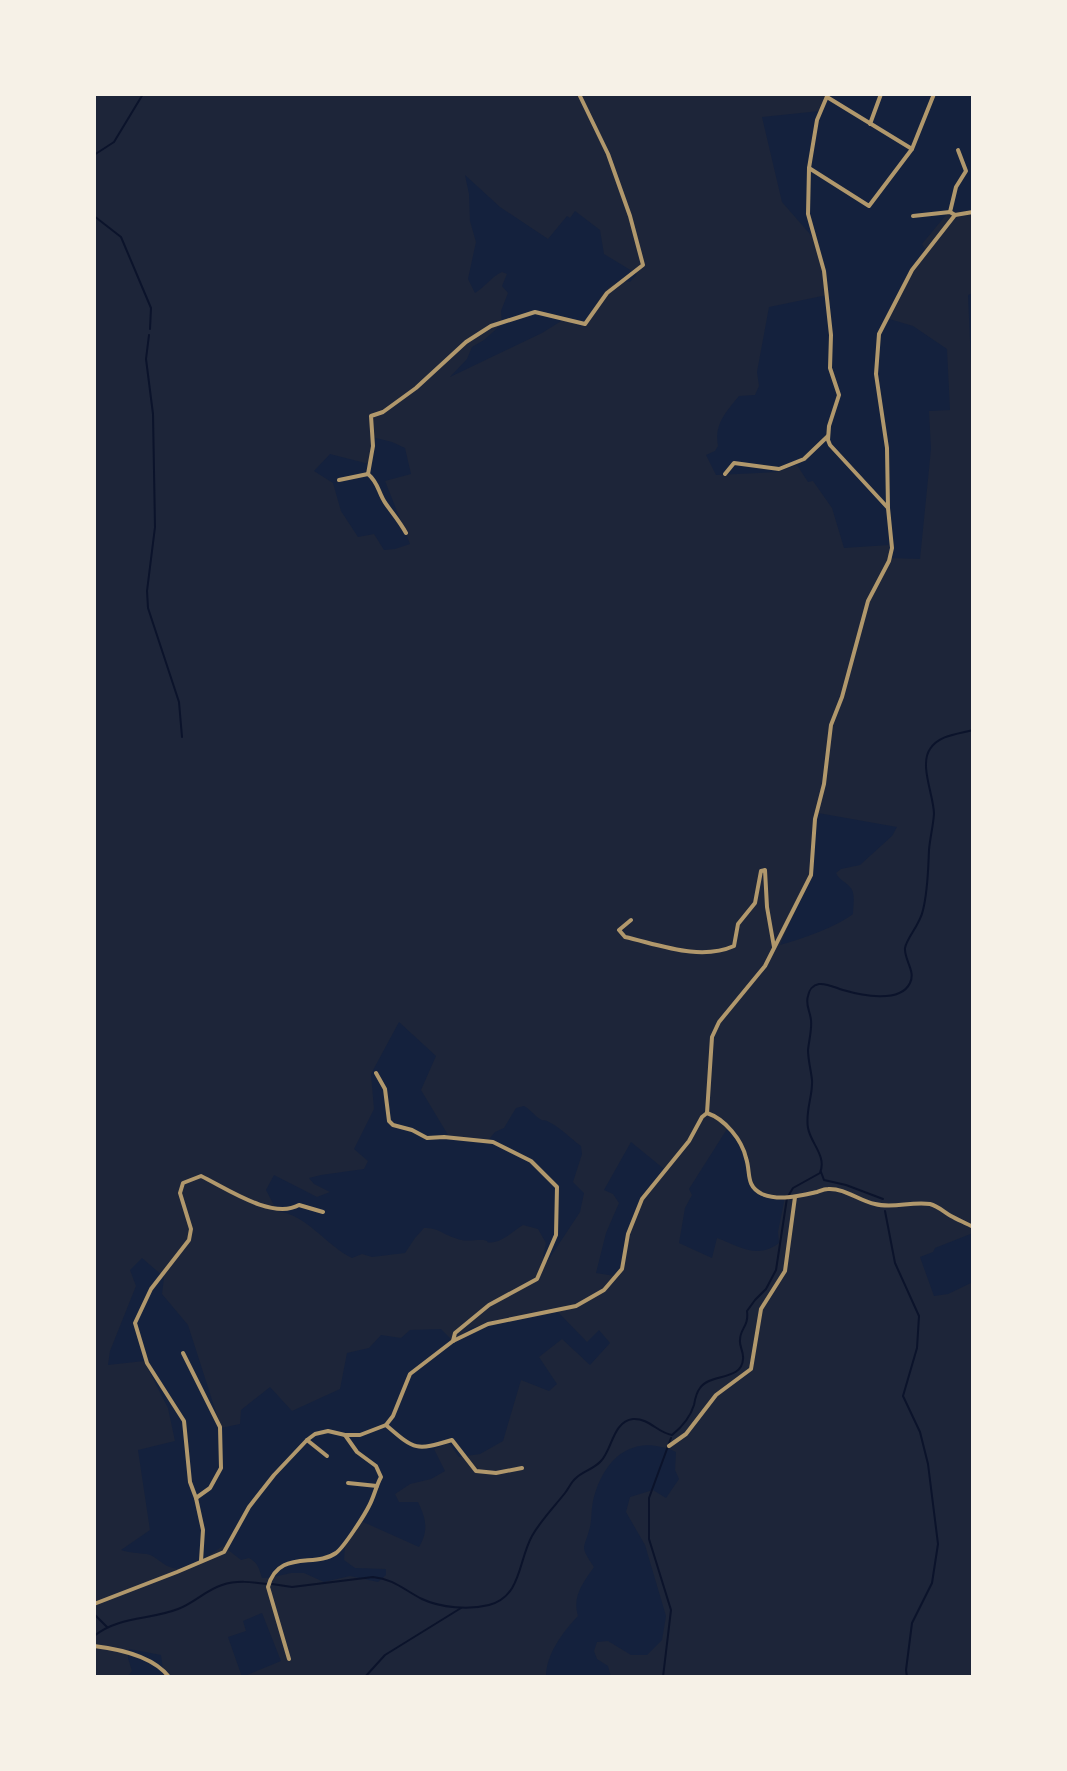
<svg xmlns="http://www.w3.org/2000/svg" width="1067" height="1771" viewBox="0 0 1067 1771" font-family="Arial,sans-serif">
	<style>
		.green { fill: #1d2539; fill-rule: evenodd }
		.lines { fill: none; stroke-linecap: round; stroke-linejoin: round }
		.stream { stroke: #0b132b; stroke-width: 2 }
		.minor { stroke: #b1986c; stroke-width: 4 }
	</style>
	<rect width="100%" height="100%" fill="#14213d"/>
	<!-- green -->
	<path class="green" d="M94,94H822L826,96L820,111L762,117L782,202L816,241L827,295L769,307L757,372L759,386L755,395L739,396C726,412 714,424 718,446L715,451L706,455L716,475L777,472L797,465L808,482L813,481L832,508L844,548L889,545V558L920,559L931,449L929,411L950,410L947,349L913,326L886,318L925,249L922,244L946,215L945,212L973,211V293L968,295L973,410V1233L935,1248L933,1252L920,1257L934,1296L948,1294L973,1282V1677H611L608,1666L597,1659L594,1651L597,1642L608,1641L631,1655H647L662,1640L666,1616L645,1545L626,1512L630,1497L653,1490L666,1498L679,1479L675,1470L676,1452C632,1432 603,1459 593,1501C591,1510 592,1519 590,1527C584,1551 579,1544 594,1567C583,1583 572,1596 578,1616C563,1632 546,1654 546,1677H242L281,1661L262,1613L243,1621L246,1631L228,1637L242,1677H164L161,1655L129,1649L128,1658L132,1671L127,1677H94ZM465,175L500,207L548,239L567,216L570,218L575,211L600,230L604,254L637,274L630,282C607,276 595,306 587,323L579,326L566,318L542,333L450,377L467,359L472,347L484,340L502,324L501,311L508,293L502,286L507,274L502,272C491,277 485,287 475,293L468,279L476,242L470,221L469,194ZM372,437L392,442L405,448L411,474L385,481L410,544L395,549L384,550L374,534L358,537L341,511L333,483L314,471L330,454L369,464ZM818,813L897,827L892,836L860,865L841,869L836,873C840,881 845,881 850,887C856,893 853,905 853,914C836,927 802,939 780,945L811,874ZM399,1022L436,1056L421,1090L448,1135L486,1143L495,1132L504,1128L516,1108L524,1106C530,1109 535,1116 540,1119C542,1121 545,1120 547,1121C560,1127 570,1138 581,1146L582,1154L573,1182L584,1193L580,1212L547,1262L543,1256L546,1243L538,1229L523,1225C513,1231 505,1240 494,1242C483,1244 492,1240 481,1240C471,1240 464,1242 455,1238C442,1234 439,1228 424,1228L415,1238L405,1253L372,1257L362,1254L352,1258C327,1246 306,1214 277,1211L266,1190L274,1175L317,1197L330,1192L314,1184L309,1178L321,1175L364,1169L368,1161L354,1149L374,1109L371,1074ZM727,1129C743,1146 746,1158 748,1181L759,1192L785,1197L778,1232L779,1243C757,1260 739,1246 717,1238L712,1258L679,1243L685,1208L692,1195L689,1189ZM631,1142L664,1169L643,1194L628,1228L623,1261L615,1276L596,1273L606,1233L619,1203L613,1194L604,1190ZM142,1258L164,1277L162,1294L188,1325L221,1428L240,1424L241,1410L270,1387L292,1411L340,1389L347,1353L369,1348L381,1335L401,1338L410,1330L441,1329L453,1341L471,1328L502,1320L557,1311L587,1342L599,1330L610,1343L590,1365L562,1339L539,1357L557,1384L549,1391L521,1380L503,1441L480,1454L459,1457L449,1443L434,1449L445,1471L431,1479L410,1484L395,1494L399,1502H418C426,1519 429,1530 419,1547L361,1521L345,1544L344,1560L355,1568L386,1569V1575L378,1582L350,1576L324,1582L304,1573H291L269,1578H262C259,1568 258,1563 249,1558L241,1560L223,1546C208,1555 188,1574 170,1567C161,1564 156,1556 147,1554C138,1553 130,1553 121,1550L150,1530L138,1450L175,1441L168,1408L144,1361L108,1365L110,1351L136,1286L130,1270Z"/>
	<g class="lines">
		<!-- stream -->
		<g class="stream">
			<polyline points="94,155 114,142 143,94"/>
			<polyline points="94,216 121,237 151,308 150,329"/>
			<polyline points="149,335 146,359 153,414 155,527 147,591 148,608 179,702 182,737"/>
			<polyline points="821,1172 824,1180 846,1185 883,1199"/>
			<polyline points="885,1211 895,1263 919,1316 917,1348 903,1396 920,1432 928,1464 938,1544 932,1583 912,1623 906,1670 907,1677"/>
			<path d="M272,1584L292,1587L373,1577C394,1579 404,1590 422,1599C441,1608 469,1610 489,1605C522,1596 518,1561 532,1536C541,1520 554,1507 565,1493C569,1488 571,1482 576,1478C583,1471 594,1469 601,1461C612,1450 613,1421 633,1419C649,1418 658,1433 672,1435C682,1427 690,1418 694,1405C695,1399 696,1393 700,1388C710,1373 742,1381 743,1359C744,1352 739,1346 740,1340C740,1328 749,1327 747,1311L755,1300L766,1289L776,1270L787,1198L793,1188L820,1173C827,1156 811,1144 808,1128C805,1111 813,1096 812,1080C811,1070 808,1060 808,1050C809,1040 812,1030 811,1020C810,1011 805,1004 808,996C809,990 813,985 819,984C827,983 836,988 843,990C860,995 900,1004 910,983C916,971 904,960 905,948C907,937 920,925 923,910C928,890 928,871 929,850C930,838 933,827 934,814C934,796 919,765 930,749C939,735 958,734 973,730"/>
			<polyline points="94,1614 107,1627"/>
			<path d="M94,1636C119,1616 150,1620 178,1609C194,1603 206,1590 222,1585C237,1580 252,1582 267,1584"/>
			<polyline points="365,1677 385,1655 461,1608"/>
			<polyline points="663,1677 671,1610 649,1539 649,1498 671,1438"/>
		</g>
		<!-- minor -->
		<g class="minor">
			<polyline points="827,97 912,149"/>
			<polyline points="870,124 881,94"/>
			<polyline points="809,168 869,206 912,149 934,94"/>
			<polyline points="950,212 956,187 966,171 958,150"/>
			<polyline points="913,216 950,212 955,215 973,212"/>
			<polyline points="368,474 373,446 371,416 383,412 416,388 466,342 491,326 535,312 585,324 607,293 643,265 630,216 608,154 579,94"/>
			<path d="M368,474C379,483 378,493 386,504C393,514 400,522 406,533"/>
			<polyline points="725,474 734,463 779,469 804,459 828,436"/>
			<polyline points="339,480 368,474"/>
			<polyline points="888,508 887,448 876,374 879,334 912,270 955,215"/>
			<path d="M631,920L619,930L625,937C660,945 700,961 734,946L738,924L755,903L761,871L765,870L767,907L774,947"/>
			<polyline points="376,1073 385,1089 389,1121 393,1125 412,1130 427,1138 444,1137 493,1142 531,1161 557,1187 556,1235 537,1279 489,1305 455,1333 453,1341"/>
			<polyline points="707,1113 712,1037 719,1022 765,966 811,875 815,819 824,784 831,725 842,697 868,601 889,561 892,548 888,508 830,445 828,440 829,426 839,395 830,368 831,335 824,271 808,214 809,168 817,120 828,94"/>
			<path d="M707,1113C725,1119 742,1140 746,1158C751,1172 745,1186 762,1194C780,1201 799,1196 817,1192C820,1191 824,1189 828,1189C845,1188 859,1201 875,1204C893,1209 911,1201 930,1204C938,1206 944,1212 951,1216C958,1220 966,1223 973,1227"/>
			<polyline points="183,1353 220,1427 221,1468 210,1488 196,1498"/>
			<path d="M386,1425C415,1450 415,1451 452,1440L476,1471L496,1473L522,1468"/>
			<polyline points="307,1440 327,1456"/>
			<polyline points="669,1446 686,1434 716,1395 751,1369 761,1309 785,1271 795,1197"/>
			<polyline points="348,1483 377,1486"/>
			<path d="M201,1561L203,1530L196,1498L190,1482L184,1421L147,1363L135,1323L151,1289L189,1240L191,1229L180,1193L183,1183L201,1176C226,1188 272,1220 299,1205L323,1212"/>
			<polyline points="94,1604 177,1572 224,1552 249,1507 274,1475 307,1440 315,1434 328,1431 345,1435 360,1435 386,1425 393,1416 410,1374 453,1341 488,1324 576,1306 604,1290 622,1269 628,1234 642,1199 689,1141 702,1117 707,1113"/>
			<path d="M94,1646C119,1649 153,1656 169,1677"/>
			<path d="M289,1659L268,1587C278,1549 315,1568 336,1553C344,1547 364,1516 369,1506C374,1497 376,1486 381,1477L376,1466L357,1452L345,1435"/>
		</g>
	</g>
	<!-- border -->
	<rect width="1067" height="1771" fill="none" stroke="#f6f1e7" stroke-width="192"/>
</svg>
